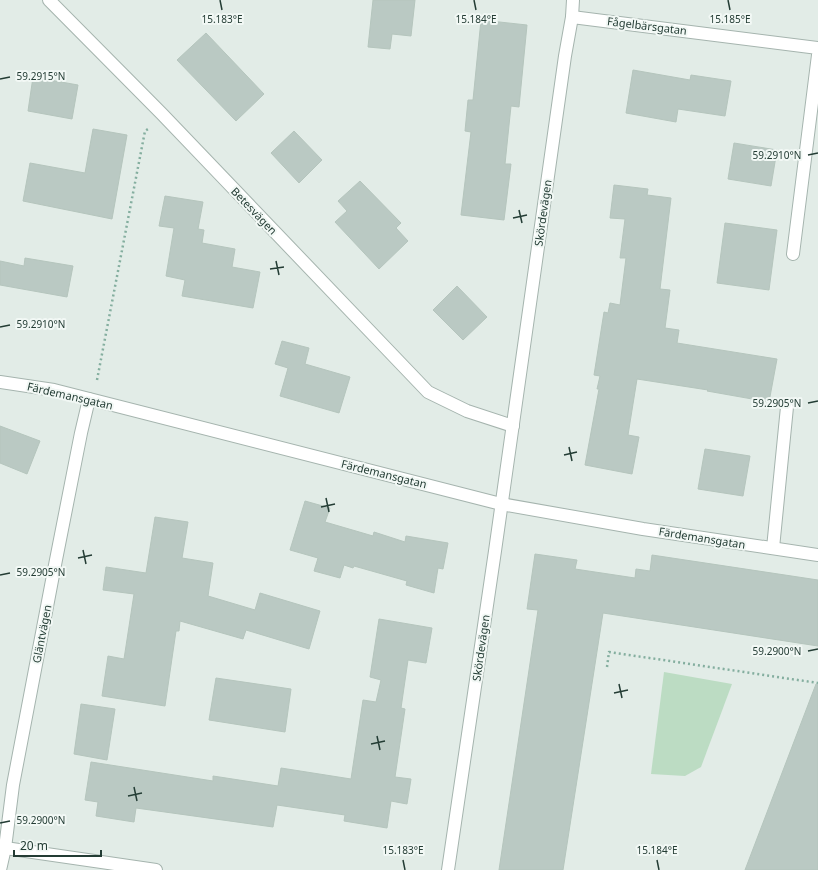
<svg xmlns="http://www.w3.org/2000/svg" width="818" height="870" viewBox="0 0 818 870" font-family="'Noto Sans',sans-serif">
	<style>
		.green { fill: #bcdcc3 }
		.building { fill: #bac9c3; stroke: #b5c5bd }
		.lines { fill: none; stroke-linecap: round; stroke-linejoin: round }
		.minor-casing { stroke: #a5b4ae; stroke-width: 14 }
		.path { stroke: #84ae9f; stroke-width: 2.5; stroke-dasharray: 2 3; stroke-linecap: butt }
		.minor { stroke: #fff; stroke-width: 12 }
		.ticks { fill: none; stroke: #233c34; stroke-width: 1.5 }
		.labels { text-anchor: middle; stroke-width: 4; stroke-linejoin: round; paint-order: stroke }
		.street-label { font-size: 11px; fill: #233c34; stroke: #f2f8f5 }
		.ticks-label { font-size: 10px; text-anchor: middle; fill: #233c34; stroke: #f2f8f5; stroke-width: 4; stroke-linejoin: round; paint-order: stroke }
	</style>
	<rect width="100%" height="100%" fill="#e2ece7"/>
	<!-- green -->
	<polygon class="green" points="664,672 732,684 701,767 685,776 651,774"/>
	<!-- building -->
	<g class="building">
		<polygon points="373,0 415,0 411,36 392,34 390,49 368,47"/>
		<polygon points="481,20 527,25 519,107 511,106 505,164 511,164 504,220 461,215 471,132 465,131 468,100 473,100"/>
		<polygon points="206,33 264,94 236,121 177,60"/>
		<polygon points="633,70 690,80 691,75 731,81 725,116 678,109 676,122 626,113"/>
		<polygon points="33,77 78,85 72,119 28,111"/>
		<polygon points="93,129 127,135 112,219 23,201 30,163 85,173"/>
		<polygon points="294,131 322,160 299,183 271,153"/>
		<polygon points="734,143 777,150 771,186 728,179"/>
		<polygon points="360,181 401,223 396,228 408,241 379,269 335,222 347,211 338,201"/>
		<polygon points="614,185 648,189 647,195 671,198 660,289 670,290 665,328 679,330 677,343 777,359 769,402 707,391 708,390 637,379 628,435 639,437 632,474 585,465 599,389 597,389 600,376 594,375 604,312 608,313 610,303 620,305 626,258 620,258 625,219 610,218"/>
		<polygon points="165,196 203,202 198,229 204,230 202,243 235,249 232,267 260,272 253,308 182,296 185,280 166,276 174,228 159,226"/>
		<polygon points="725,223 777,230 769,290 717,283"/>
		<polygon points="25,258 73,266 67,297 0,285 0,261 24,266"/>
		<polygon points="457,286 487,317 463,340 433,310"/>
		<polygon points="282,341 309,348 305,364 350,377 339,413 280,396 288,368 275,364"/>
		<polygon points="0,426 40,441 27,474 0,463"/>
		<polygon points="705,449 750,456 743,496 698,489"/>
		<polygon points="305,501 330,508 325,522 373,536 374,532 405,542 406,536 448,543 443,569 438,568 434,593 406,585 407,581 354,566 353,568 344,565 340,578 314,571 318,558 290,550"/>
		<polygon points="155,517 188,522 182,558 213,563 208,596 255,610 260,593 320,611 309,649 246,630 243,639 180,621 179,631 176,631 165,706 102,696 108,656 124,659 134,594 103,590 106,567 146,573"/>
		<polygon points="535,554 577,560 575,569 635,578 636,569 650,571 652,555 818,580 818,646 603,613 563,870 499,870 538,610 527,609"/>
		<polygon points="379,619 432,628 426,663 408,660 401,708 405,709 395,777 411,779 407,804 391,801 387,828 344,821 345,815 277,805 273,827 136,808 134,822 96,816 98,802 85,800 91,762 213,781 213,776 278,786 281,768 351,779 363,700 376,702 381,680 370,677"/>
		<polygon points="216,678 291,689 285,732 209,720"/>
		<polygon points="816,684 818,685 818,870 745,870"/>
		<polygon points="81,704 115,709 107,760 74,754"/>
	</g>
	<g class="lines">
		<defs>
			<g id="minor">
				<polyline points="49,0 162,114 428,392 467,411 513,426"/>
				<polyline points="572,17 818,48"/>
				<polyline points="793,254 818,55"/>
				<polyline points="0,382 54,390 501,504 643,529 818,555"/>
				<polyline points="773,548 787,407"/>
				<polyline points="5,848 156,870"/>
				<polyline points="0,870 5,848 13,785 54,570 81,433 89,399"/>
				<polyline points="448,870 495,551 565,56 572,17 573,0"/>
			</g>
		</defs>
		<!-- minor casing -->
		<use href="#minor" class="minor-casing"/>
		<!-- path -->
		<g class="path">
			<polyline points="97,380 145,131 148,129"/>
			<polyline points="607,667 609,652 818,683"/>
		</g>
		<!-- minor -->
		<use href="#minor" class="minor"/>
	</g>
	<!-- ticks -->
	<path class="ticks" d="M220,0L222,10M474,0L476,10M728,0L730,10M0,79L10,77M808,155L818,153M519,210L522,223M513,218L527,215M276,261L279,275M270,269L284,267M0,327L10,325M808,403L818,401M569,447L572,461M564,455L577,452M326,498L329,512M321,507L335,504M83,550L86,564M78,558L92,555M0,575L10,573M808,651L818,649M619,684L622,698M614,693L628,690M377,736L380,750M371,744L385,741M134,787L137,801M128,796L142,793M0,823L10,821M403,860L405,870M657,860L659,870"/>
	<g class="labels">
		<!-- street labels -->
		<g class="street-label">
			<text transform="translate(647 26) rotate(7)" y="4">Fågelbärsgatan</text>
			<text transform="translate(254 211) rotate(46)" y="4">Betesvägen</text>
			<text transform="translate(543 213) rotate(-82)" y="4">Skördevägen</text>
			<text transform="translate(70 396) rotate(13)" y="4">Färdemansgatan</text>
			<text transform="translate(384 474) rotate(14)" y="4">Färdemansgatan</text>
			<text transform="translate(702 538) rotate(9)" y="4">Färdemansgatan</text>
			<text transform="translate(42 634) rotate(-79)" y="4">Gläntvägen</text>
			<text transform="translate(481 648) rotate(-82)" y="4">Skördevägen</text>
		</g>
	</g>
	<g class="ticks-label">
		<text x="222" y="23">15.183°E</text>
		<text x="476" y="23">15.184°E</text>
		<text x="730" y="23">15.185°E</text>
		<text x="41" y="80">59.2915°N</text>
		<text x="777" y="159">59.2910°N</text>
		<text x="41" y="328">59.2910°N</text>
		<text x="777" y="407">59.2905°N</text>
		<text x="41" y="576">59.2905°N</text>
		<text x="777" y="655">59.2900°N</text>
		<text x="41" y="824">59.2900°N</text>
		<text x="403" y="854">15.183°E</text>
		<text x="657" y="854">15.184°E</text>
	</g>
	<!-- scale -->
	<path d="M14 850v6h87v-6" fill="none" stroke="#233c34" stroke-width="2"/>
	<text x="20" y="850" font-size="12" fill="#233c34" stroke="#f2f8f5" stroke-width="3" paint-order="stroke">20 m</text>
</svg>
